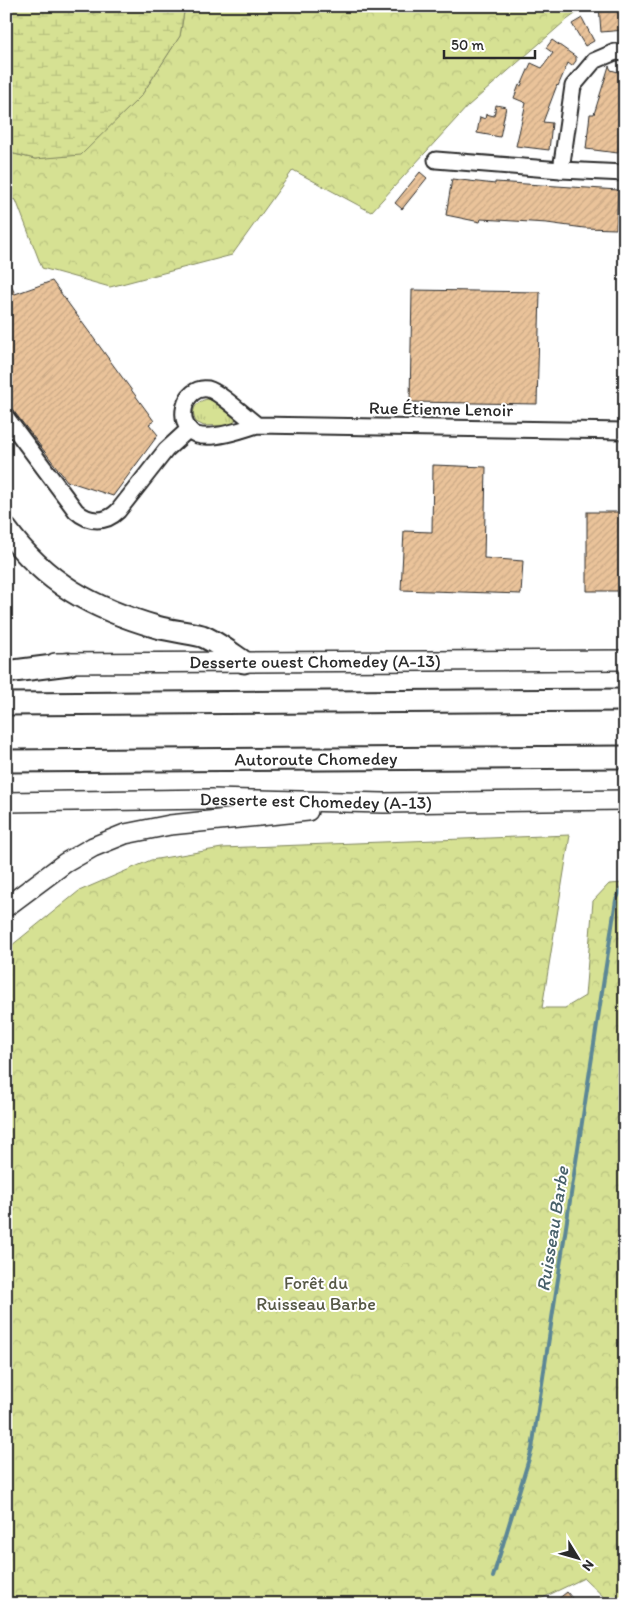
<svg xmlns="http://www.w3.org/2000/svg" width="631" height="1610" viewBox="0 0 631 1610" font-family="Itim,sans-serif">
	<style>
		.grass { fill: url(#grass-tufts); stroke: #80865f }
		.forest { fill: url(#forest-crowns); stroke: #80865f }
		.wetland { fill: url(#wetland-marsh); stroke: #80865f }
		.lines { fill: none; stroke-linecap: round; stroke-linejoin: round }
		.stream { stroke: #5c8796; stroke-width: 4 }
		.building { fill: url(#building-hatch); stroke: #2b2b2b }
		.minor-casing { stroke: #2b2b2b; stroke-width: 19 }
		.major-casing { stroke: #2b2b2b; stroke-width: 22 }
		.highway-casing { stroke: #2b2b2b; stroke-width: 25 }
		.minor { stroke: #fff; stroke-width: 15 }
		.major { stroke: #fff; stroke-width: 19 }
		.highway { stroke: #fff; stroke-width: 21 }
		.labels { text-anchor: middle; stroke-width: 4; stroke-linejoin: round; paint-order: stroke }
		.street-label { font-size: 18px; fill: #2b2b2b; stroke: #fff }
		.park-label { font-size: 18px; fill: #565845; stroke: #fff }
		.water-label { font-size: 19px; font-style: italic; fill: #48616a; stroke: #fff }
	</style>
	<defs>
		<pattern id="grass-tufts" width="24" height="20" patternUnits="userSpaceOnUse" patternTransform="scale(1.25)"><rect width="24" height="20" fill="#d6e193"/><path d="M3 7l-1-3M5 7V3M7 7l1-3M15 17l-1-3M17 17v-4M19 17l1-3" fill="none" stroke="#b8c17f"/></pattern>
		<pattern id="forest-crowns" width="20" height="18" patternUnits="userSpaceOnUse" patternTransform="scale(1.25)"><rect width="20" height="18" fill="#d6e193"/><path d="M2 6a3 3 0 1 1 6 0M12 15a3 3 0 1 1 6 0" fill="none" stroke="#b8c17f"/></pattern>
		<pattern id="wetland-marsh" width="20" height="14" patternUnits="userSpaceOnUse" patternTransform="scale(1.25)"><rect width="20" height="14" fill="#d6e193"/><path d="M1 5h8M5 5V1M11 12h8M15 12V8" fill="none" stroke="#b8c17f"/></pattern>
		<pattern id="building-hatch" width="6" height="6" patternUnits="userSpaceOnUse" patternTransform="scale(1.25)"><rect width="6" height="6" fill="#eac39a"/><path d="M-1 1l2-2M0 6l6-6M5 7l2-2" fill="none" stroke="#c9a885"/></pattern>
	</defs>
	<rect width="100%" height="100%" fill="#fff"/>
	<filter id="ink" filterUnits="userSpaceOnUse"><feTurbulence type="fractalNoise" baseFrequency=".02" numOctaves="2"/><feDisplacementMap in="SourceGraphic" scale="10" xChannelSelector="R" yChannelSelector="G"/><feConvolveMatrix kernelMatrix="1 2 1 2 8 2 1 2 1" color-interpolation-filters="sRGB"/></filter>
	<g filter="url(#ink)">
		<!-- grass -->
		<path class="grass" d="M208,399L213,401L236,419L232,425L204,426L196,422C190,411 195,401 208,399Z"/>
		<!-- forest -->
		<g class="forest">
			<polygon points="185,6 586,6 564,22 468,106 371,212 293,170 232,255 110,287 42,268 16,200 6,198 6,152 35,159 81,154 141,96 180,36"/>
			<polygon points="570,835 542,1008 565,1008 585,996 593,901 609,884 625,883 625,1604 611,1604 584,1578 530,1604 6,1604 6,950 79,891 151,860 222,848"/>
		</g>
		<!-- wetland -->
		<polygon class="wetland" points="6,6 185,6 180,36 141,96 81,155 35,159 6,152"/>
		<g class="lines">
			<!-- stream -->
			<polyline class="stream" points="493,1577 532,1449 616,900 625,882"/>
		</g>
		<!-- building -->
		<g class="building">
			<polygon points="599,6 625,6 625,30 601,32"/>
			<polygon points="582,18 594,41 585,46 572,24"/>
			<polygon points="552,40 576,57 576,61 572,66 568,63 558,86 557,85 543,122 552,123 549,150 516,146 526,103 514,98 519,85 521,86 531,63 542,68 553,53 546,48"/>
			<polygon points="609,66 611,70 625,74 625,107 623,106 618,153 586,149 590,114 594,114"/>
			<polygon points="496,105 506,107 500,137 477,133 480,117 485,119 486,114 494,116"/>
			<polygon points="420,172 427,178 402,209 395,203"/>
			<polygon points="452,179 495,184 495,182 618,190 616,229 584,228 547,223 481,219 480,222 446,215"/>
			<polygon points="6,275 15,294 52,281 154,421 149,424 158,435 113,496 67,481 6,401"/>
			<polygon points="412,290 540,292 537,404 410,402"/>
			<polygon points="433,465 486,467 484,558 523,561 521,594 401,590 404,531 432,532"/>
			<rect x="587" y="512" width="38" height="79"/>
			<polygon points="567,1592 577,1604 552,1604"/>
		</g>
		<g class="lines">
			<defs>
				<g id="minor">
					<polyline points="436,160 561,170 625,173"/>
					<polyline points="561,170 573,86 594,61 615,52 625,53"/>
					<path d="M6,417L76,511C89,523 106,523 118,511L166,450L189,429"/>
					<path d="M257,425C246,417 220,392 208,389C183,385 174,426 197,435C213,440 242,430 257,425L625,431"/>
				</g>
				<g id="major">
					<path id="s1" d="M55,663L625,660"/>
					<path id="s2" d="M6,802L212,799L384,803L625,800"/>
					<polyline points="6,907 65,863 93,847 125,834 170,825 308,811"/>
				</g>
				<g id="highway">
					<path d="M6,529C45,583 94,609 157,627C171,631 187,632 202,636C215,641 232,654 244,662"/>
					<polyline points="6,672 69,664"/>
					<polyline points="6,704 625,700"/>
					<path id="s3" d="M6,761L625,757"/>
				</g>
			</defs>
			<!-- minor casing -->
			<use href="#minor" class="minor-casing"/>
			<!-- major casing -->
			<use href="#major" class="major-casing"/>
			<!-- highway casing -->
			<use href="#highway" class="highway-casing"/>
			<!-- minor -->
			<use href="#minor" class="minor"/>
			<!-- major -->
			<use href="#major" class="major"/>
			<!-- highway -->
			<use href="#highway" class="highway"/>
		</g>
	</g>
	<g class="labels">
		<!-- street labels -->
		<g class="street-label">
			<text transform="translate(441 409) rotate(1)" y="6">Rue Étienne Lenoir</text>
			<text dy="6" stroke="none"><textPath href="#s1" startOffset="260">Desserte ouest Chomedey (A-13)</textPath></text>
			<text dy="6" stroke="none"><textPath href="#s3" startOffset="310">Autoroute Chomedey</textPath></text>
			<text dy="6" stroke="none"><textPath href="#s2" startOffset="310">Desserte est Chomedey (A-13)</textPath></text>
		</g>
		<!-- park labels -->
		<g class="park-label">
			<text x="316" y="1289">Forêt du<tspan x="316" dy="21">Ruisseau Barbe</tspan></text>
		</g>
		<!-- water labels -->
		<g class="water-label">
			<text transform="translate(552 1229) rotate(-81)" y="7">Ruisseau Barbe</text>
		</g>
	</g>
	<!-- margin -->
	<rect width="631" height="1610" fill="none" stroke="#fff" stroke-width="25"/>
	<rect x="12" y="12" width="606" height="1585" fill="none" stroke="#2b2b2b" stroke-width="2" filter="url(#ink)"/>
	<!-- north arrow -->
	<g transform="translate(578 1558) rotate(127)" stroke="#ffffff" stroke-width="4" paint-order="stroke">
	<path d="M0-4L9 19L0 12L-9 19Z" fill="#2b2b2b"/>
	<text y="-8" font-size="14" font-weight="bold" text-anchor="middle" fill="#2b2b2b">N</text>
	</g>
	<!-- scale -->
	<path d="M444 50v8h91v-8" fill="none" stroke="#2b2b2b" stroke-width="2.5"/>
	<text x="451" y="50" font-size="15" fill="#2b2b2b" stroke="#ffffff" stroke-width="4" paint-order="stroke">50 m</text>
</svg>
